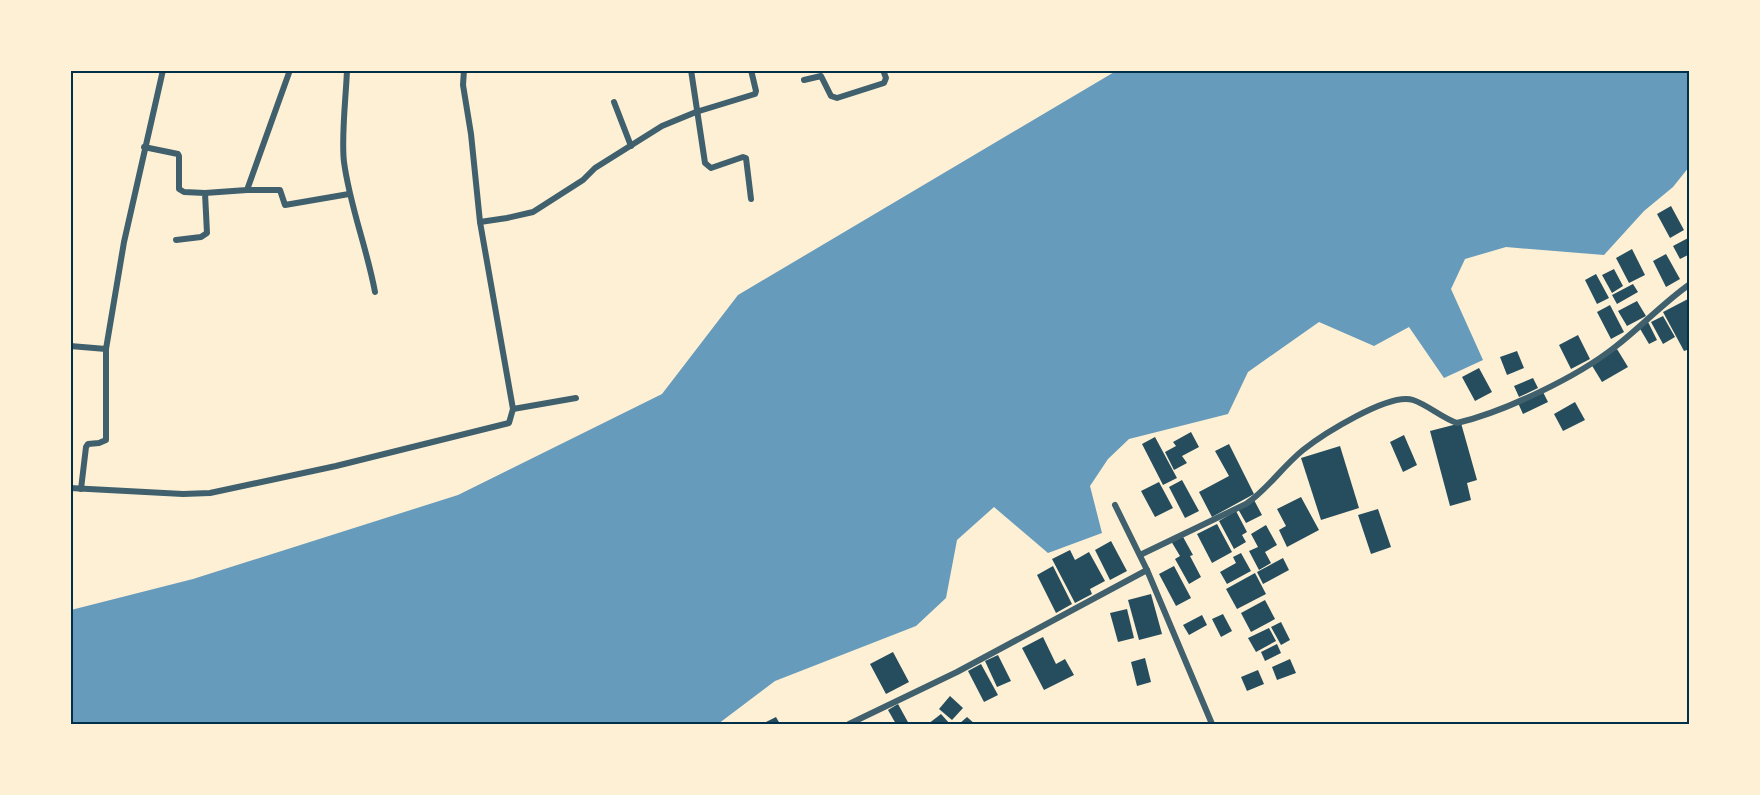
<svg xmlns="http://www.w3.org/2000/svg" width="1760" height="795" viewBox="0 0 1760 795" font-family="Karla,sans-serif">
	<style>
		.water { fill: #669bbc }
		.building { fill: #264d5e }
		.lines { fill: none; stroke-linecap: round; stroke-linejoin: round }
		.minor { stroke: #3f606c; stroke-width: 6 }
		.neatline { fill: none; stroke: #003049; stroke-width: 2 }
	</style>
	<rect width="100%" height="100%" fill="#fdf0d5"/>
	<!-- water -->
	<polygon class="water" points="1116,71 1689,71 1689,167 1673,187 1644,211 1604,255 1506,247 1465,259 1451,289 1483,360 1444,378 1409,327 1374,346 1319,322 1248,372 1228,414 1129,439 1108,459 1090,486 1102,533 1048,553 994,507 957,540 946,598 916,626 775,681 718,724 71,724 71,610 193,579 458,495 662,394 738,295"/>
	<!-- building -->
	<g class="building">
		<polygon points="1671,206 1684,230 1670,238 1657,214"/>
		<polygon points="1690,237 1690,254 1680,259 1673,246"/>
		<polygon points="1632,249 1645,275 1629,283 1616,258"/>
		<polygon points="1666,254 1680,279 1666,287 1653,261"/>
		<polygon points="1614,269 1623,286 1612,293 1602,275"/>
		<polygon points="1596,274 1609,298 1597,304 1585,280"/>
		<polygon points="1633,284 1638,292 1617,304 1612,295"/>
		<polygon points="1688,299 1690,349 1684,351 1663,312"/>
		<polygon points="1637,301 1646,316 1627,326 1618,311"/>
		<polygon points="1610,305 1624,332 1611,339 1597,312"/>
		<polygon points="1663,316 1675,337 1663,344 1651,322"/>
		<polygon points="1648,322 1657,340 1649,344 1639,327"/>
		<polygon points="1578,335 1590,359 1571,369 1559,345"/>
		<polygon points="1617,349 1628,367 1602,382 1591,364"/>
		<polygon points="1517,351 1524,368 1507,375 1500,357"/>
		<polygon points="1479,368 1492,392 1475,401 1462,377"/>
		<polygon points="1533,378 1538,388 1519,397 1514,386"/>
		<polygon points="1543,392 1548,402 1523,414 1518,403"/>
		<polygon points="1575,402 1585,420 1563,431 1554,414"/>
		<polygon points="1461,423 1477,480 1467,483 1471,500 1450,506 1430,431"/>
		<polygon points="1191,432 1199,447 1182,456 1187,463 1174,470 1165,452 1176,446 1173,442"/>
		<polygon points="1404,435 1417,465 1403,472 1390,442"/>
		<polygon points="1155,437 1177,478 1163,485 1142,444"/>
		<polygon points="1229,444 1254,494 1212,517 1199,492 1229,476 1215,451"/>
		<polygon points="1340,446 1359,508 1321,520 1301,458"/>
		<polygon points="1182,480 1199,511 1185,518 1169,487"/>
		<polygon points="1159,482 1173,508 1155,517 1141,491"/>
		<polygon points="1301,497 1319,530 1287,547 1279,530 1286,526 1277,509"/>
		<polygon points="1254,500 1262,515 1246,523 1238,509"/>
		<polygon points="1378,509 1391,547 1371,554 1358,515"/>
		<polygon points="1236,511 1247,532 1242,535 1246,542 1234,549 1219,521"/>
		<polygon points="1217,524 1232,552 1212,563 1197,534"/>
		<polygon points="1266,525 1277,545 1265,552 1271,563 1259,570 1249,551 1258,547 1251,534"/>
		<polygon points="1182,535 1193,555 1190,556 1201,577 1189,584 1175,559 1180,556 1171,541"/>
		<polygon points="1111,541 1127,571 1110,580 1095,550"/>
		<polygon points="1070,550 1075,560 1089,552 1105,581 1090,589 1092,594 1075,603 1052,559"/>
		<polygon points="1241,553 1251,571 1227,584 1220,572 1236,563 1233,557"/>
		<polygon points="1283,558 1289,570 1263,584 1257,572"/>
		<polygon points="1053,566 1072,604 1056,613 1037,575"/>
		<polygon points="1174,566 1191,598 1176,606 1159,574"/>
		<polygon points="1255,573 1266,594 1237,609 1226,589"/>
		<polygon points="1151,594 1162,634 1139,640 1128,600"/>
		<polygon points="1265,600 1275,619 1251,632 1241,613"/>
		<polygon points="1127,609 1134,638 1118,642 1110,613"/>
		<polygon points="1223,614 1232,631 1221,637 1212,619"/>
		<polygon points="1202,615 1207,625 1189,635 1183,625"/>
		<polygon points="1281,622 1290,640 1281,645 1271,627"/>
		<polygon points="1269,628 1276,641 1256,652 1248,638"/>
		<polygon points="1043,637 1056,664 1065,659 1074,675 1044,690 1022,648"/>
		<polygon points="1277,644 1281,653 1265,661 1261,652"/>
		<polygon points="893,652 909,682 886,694 870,664"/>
		<polygon points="998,655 1011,681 997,687 985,661"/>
		<polygon points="1145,658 1151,682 1137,686 1131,662"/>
		<polygon points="1290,659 1296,673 1277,680 1272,667"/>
		<polygon points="981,664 998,695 984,702 968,671"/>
		<polygon points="1258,670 1264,684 1247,691 1241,677"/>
		<polygon points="950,696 963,708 952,720 939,709"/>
		<polygon points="898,704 909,724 896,724 888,710"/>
		<polygon points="941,714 950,724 928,724"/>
		<polygon points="776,717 780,724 762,724"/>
		<polygon points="967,717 975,724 959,724"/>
	</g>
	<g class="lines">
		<!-- minor -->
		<g class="minor">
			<path d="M347,70C346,97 341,137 344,162C350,207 367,248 375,292"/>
			<polyline points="691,70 705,163 711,168 743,157 746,158 751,199"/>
			<polyline points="804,80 821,76 831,96 837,98 884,83 886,78 883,70"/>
			<polyline points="614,102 631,146"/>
			<polyline points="144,147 178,154 179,156 179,189 184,192 205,193 207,233 201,237 176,240"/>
			<polyline points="247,190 280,190 285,205 349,194"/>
			<polyline points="205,193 247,190 290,70"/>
			<polyline points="480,222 507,218 533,212 583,180 595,168 662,126 696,112 755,94 756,91 751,70"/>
			<polyline points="70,346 106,349 124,242 163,70"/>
			<polyline points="513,409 576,398"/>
			<polyline points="70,488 183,494 210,493 336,466 509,423 513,409 480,222 471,134 463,85 464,70"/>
			<polyline points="81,489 86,447 88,444 99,443 106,440 106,349"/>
			<polyline points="1115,505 1147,570 1212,724"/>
			<path d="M1140,555L1246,504C1268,489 1282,467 1303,450C1322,435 1389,392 1413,400C1428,405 1442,418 1457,423C1504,412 1577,377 1615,347C1641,327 1663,303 1690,284"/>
			<polyline points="849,724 957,672 1147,570"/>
		</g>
	</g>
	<!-- border -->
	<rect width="1760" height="795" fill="none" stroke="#fdf0d5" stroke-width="144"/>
	<rect x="72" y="72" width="1616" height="651" class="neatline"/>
</svg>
